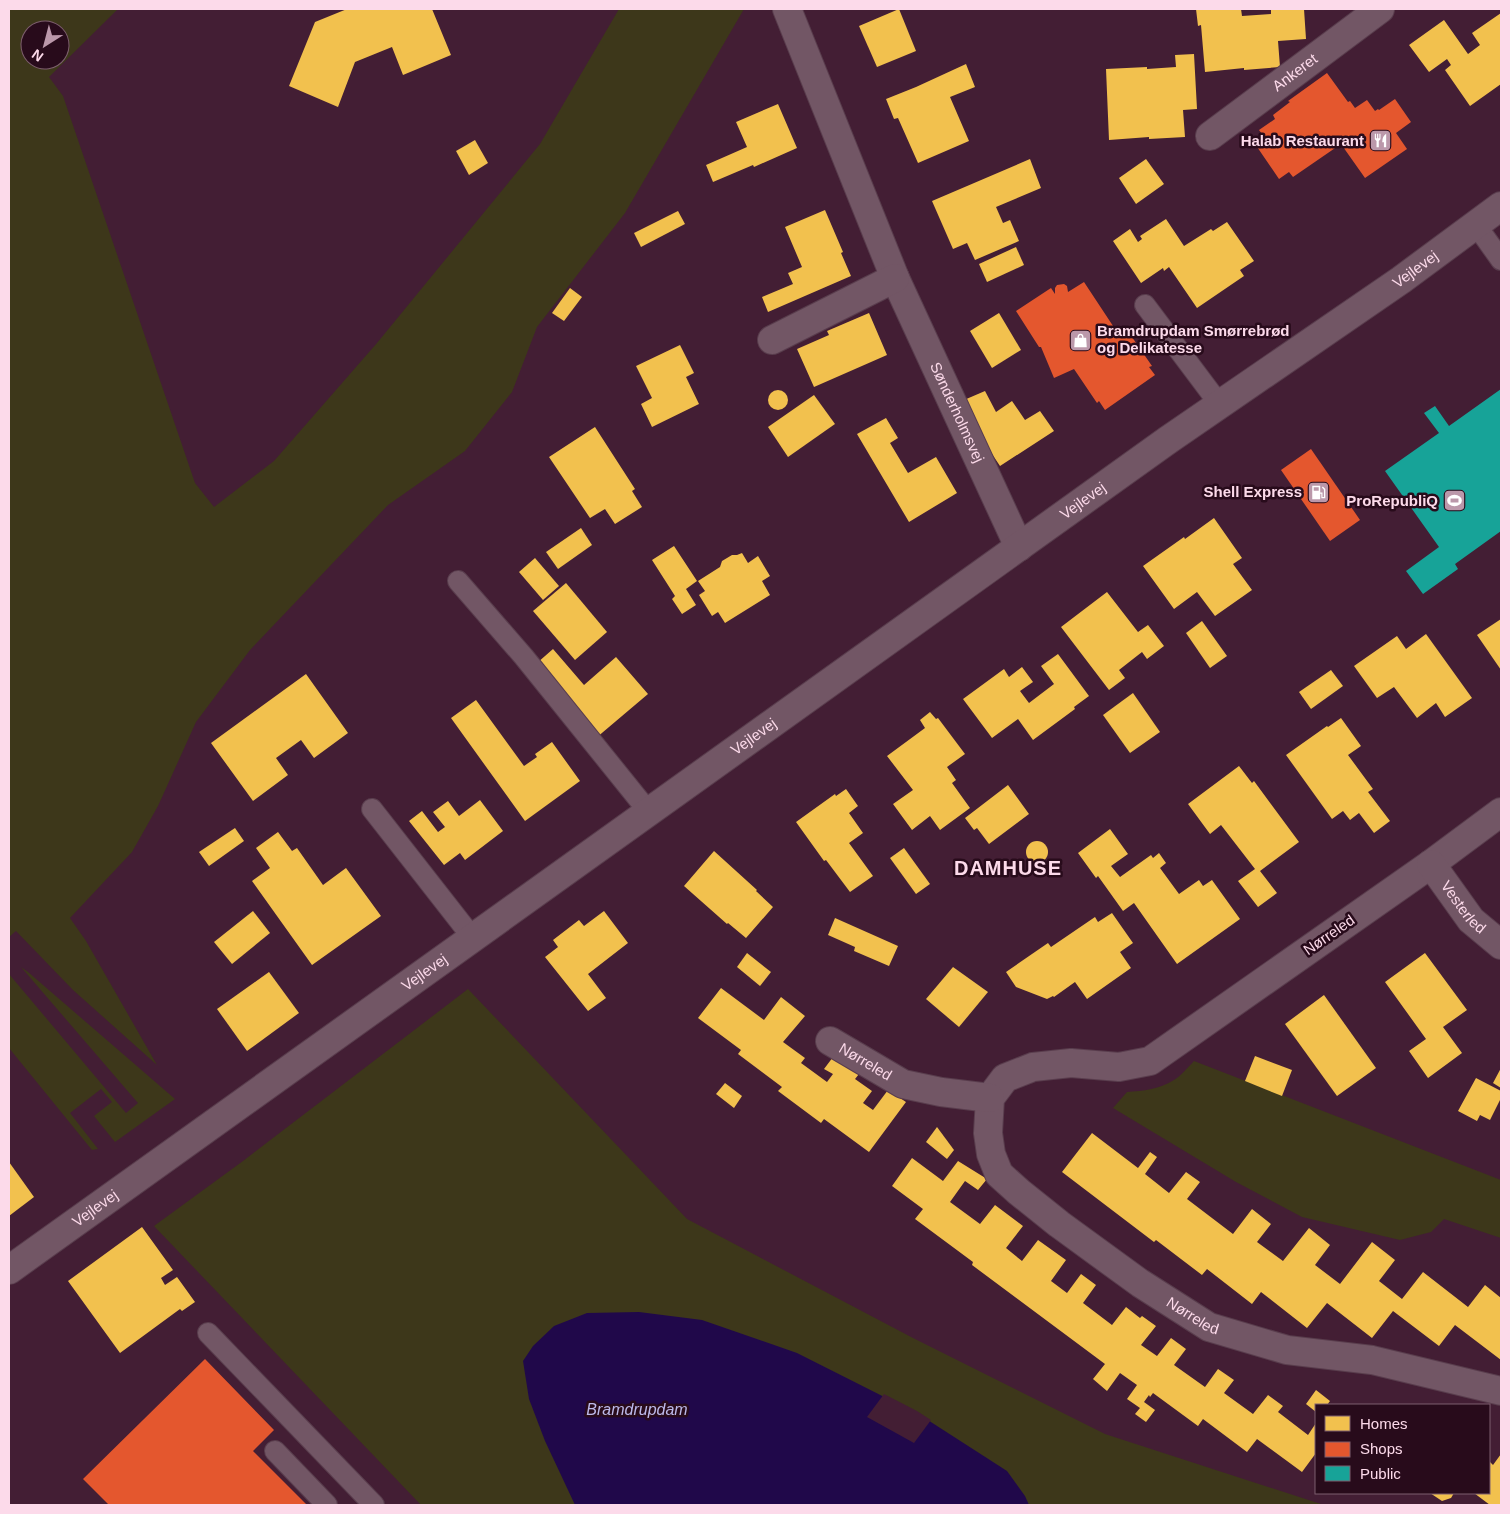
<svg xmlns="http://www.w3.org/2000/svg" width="1510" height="1514" viewBox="0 0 1510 1514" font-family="Arial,sans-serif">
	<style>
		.green { fill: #3d371a; fill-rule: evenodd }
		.water { fill: #20084a }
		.pier { fill: #431e34 }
		.homes { fill: #f2c14e }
		.shops { fill: #e4572e }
		.public { fill: #17a398 }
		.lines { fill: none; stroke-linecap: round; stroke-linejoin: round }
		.lane-casing { stroke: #593d4d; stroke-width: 22 }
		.street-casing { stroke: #593d4d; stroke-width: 30 }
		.secondary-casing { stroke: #593d4d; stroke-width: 30 }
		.lane { stroke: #725665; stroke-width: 20 }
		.street { stroke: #725665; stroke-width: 28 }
		.secondary { stroke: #725665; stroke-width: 28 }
		.labels { text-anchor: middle; stroke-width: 5; stroke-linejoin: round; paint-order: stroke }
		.street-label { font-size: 15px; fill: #fcdaea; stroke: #280b1b }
		.poi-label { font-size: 15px; font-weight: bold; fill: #fcdaea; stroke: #280b1b; text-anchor: end }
		.water-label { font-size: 16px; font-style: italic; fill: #bcb9ea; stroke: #280b1b }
		.district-label { font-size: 20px; font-weight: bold; letter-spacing: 1px; fill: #fcdaea; stroke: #280b1b }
	</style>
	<rect width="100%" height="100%" fill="#431e34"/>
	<!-- green -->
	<g class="green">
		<path d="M9,9H118L49,77L63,96L195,483L214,507L274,461L377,343L540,144L619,9H744L625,213L537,327L512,392L465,451L388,505L250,650L196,722L158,806L132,852L70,918L86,941L157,1065L73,990L16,931L9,937ZM30,30H60V60H30Z"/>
		<polygon points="21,967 28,972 175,1099 115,1142 94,1116 112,1102 101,1089 70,1113 98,1149 92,1150 9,1048 9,974 126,1113 138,1103"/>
		<polygon points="468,989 687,1219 913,1338 1105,1434 1324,1505 421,1505 154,1226 243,1161"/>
		<path d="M1194,1061L1501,1180V1238L1444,1219L1431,1232L1400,1240L1302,1217L1236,1182L1113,1108L1127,1092C1143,1091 1160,1089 1174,1080C1181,1076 1188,1067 1194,1061Z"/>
	</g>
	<!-- water -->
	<polygon class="water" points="639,1312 702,1320 797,1353 920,1415 1007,1471 1025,1496 1029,1505 575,1505 545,1441 529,1399 523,1361 533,1346 554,1326 587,1313"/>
	<!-- pier -->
	<polygon class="pier" points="884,1394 917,1411 931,1420 914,1443 867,1417"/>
	<!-- homes -->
	<g class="homes">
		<polygon points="347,9 432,9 451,55 403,75 392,47 355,62 338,107 289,86 315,22"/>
		<polygon points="899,9 916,51 877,67 859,26"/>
		<polygon points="1196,9 1241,9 1242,16 1271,14 1271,9 1304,9 1306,39 1278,41 1280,67 1244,70 1244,68 1205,72 1201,25 1198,26"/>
		<polygon points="1501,13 1501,84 1470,106 1445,70 1451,65 1447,59 1429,72 1409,45 1444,20 1468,54 1480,45 1472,33"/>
		<polygon points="1194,54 1197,109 1183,110 1185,137 1149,139 1149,137 1109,140 1106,69 1147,67 1147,69 1176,67 1175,55"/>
		<polygon points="966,64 975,87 950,97 969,141 918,163 898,118 894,119 886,99 916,87"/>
		<polygon points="778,104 797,148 754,167 753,165 713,182 706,165 747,147 736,122"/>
		<polygon points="475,140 488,163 469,175 456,151"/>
		<polygon points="1030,159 1041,188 996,207 1003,223 1010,220 1019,241 975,260 967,243 953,249 932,201"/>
		<polygon points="1146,159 1164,184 1136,204 1119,178"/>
		<polygon points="825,210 843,252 841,253 851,276 768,312 762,297 793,284 788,273 802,267 785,227"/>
		<polygon points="678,211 685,224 641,247 634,233"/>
		<polygon points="1166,219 1184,246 1211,229 1213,231 1227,222 1254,261 1240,270 1244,276 1197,308 1169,267 1164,271 1163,268 1141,283 1113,241 1130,229 1138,242 1142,239 1140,236"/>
		<polygon points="1016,247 1024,265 987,282 979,264"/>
		<polygon points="570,288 582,297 564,321 552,313"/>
		<polygon points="869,313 887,355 814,387 797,349 829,335 827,331"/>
		<polygon points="999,313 1021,350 992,368 970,331"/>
		<polygon points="680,345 694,373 686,377 699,404 652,427 641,404 652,398 636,366"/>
		<circle cx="778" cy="400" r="10"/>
		<polygon points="985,391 996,412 1012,401 1025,420 1040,411 1054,431 1000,466 974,427 964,400"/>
		<polygon points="814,395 835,424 788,457 768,427"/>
		<polygon points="886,418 898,438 890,443 908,473 936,457 957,493 909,522 857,434"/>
		<polygon points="595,427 635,489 632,491 642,507 615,524 605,509 590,518 549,457"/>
		<polygon points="1214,518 1242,558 1233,564 1252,590 1215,616 1197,592 1174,609 1143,566 1184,537 1185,539"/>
		<polygon points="581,528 592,545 558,569 546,552"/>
		<polygon points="674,546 697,581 686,589 696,605 682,614 672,599 675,596 652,560"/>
		<polygon points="742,553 748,563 758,556 770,576 762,581 770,595 725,623 718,612 712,616 699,595 705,591 698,581 720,567 722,561 732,555 737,555"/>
		<polygon points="535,558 559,586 543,600 519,572"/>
		<polygon points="566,583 607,632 575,660 533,611"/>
		<polygon points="1107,592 1138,632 1148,625 1164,646 1147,659 1142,652 1119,670 1125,678 1109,690 1061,627"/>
		<polygon points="1501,619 1501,670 1477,635"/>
		<polygon points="1202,621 1227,656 1210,668 1186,633"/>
		<polygon points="1426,634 1472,698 1445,717 1436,703 1417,718 1394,687 1377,698 1354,666 1397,636 1406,649"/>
		<polygon points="553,649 584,685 616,657 648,694 596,738 537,663"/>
		<polygon points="1058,654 1089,696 1074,707 1075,709 1033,740 1018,719 992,738 963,699 1004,669 1009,677 1022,667 1033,682 1020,691 1029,703 1054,684 1041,666"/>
		<polygon points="1331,670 1343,686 1311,709 1299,692"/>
		<polygon points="306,674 348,733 314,758 301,740 276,758 288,775 253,801 211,743"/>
		<polygon points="1133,693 1160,732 1130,753 1103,715"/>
		<polygon points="476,700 524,766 537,757 535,754 552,742 580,781 525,821 451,718"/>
		<polygon points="930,712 936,719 938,718 965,754 947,767 956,780 952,783 970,808 940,830 930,816 912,830 893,804 913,790 887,756 925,728 920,720"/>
		<polygon points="1341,718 1361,746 1348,755 1373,789 1368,792 1390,821 1374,833 1359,813 1350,820 1343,811 1332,819 1286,755 1327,726 1328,727"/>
		<polygon points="1239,766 1252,783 1254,781 1299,842 1260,871 1277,893 1258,907 1238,881 1255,869 1221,825 1210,834 1188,804"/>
		<polygon points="1008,785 1029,814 989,844 977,828 974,830 965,818"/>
		<polygon points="846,789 858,806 849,813 863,833 849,843 873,876 850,892 826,860 824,861 796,822 835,794 836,796"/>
		<polygon points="480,800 503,831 465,860 460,853 444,865 409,821 422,811 438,832 445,827 433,812 448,801 459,816"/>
		<polygon points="235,828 244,841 209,866 199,852"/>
		<polygon points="1110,829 1128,854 1111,866 1120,877 1151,855 1153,858 1159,853 1166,863 1160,868 1179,894 1199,880 1203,886 1212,880 1240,919 1177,964 1134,903 1123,911 1098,876 1096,878 1078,853"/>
		<polygon points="278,832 292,851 297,848 323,885 346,868 381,916 312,965 252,881 270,868 256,848"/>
		<circle cx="1037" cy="852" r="11"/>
		<polygon points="904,848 930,884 916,894 890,858"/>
		<polygon points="714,851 757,890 756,891 773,907 746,938 728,923 727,924 684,886"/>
		<polygon points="253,911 270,933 232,964 214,942"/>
		<polygon points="604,911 628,943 588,974 606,998 588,1011 545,957 558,947 553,940 579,920 584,926"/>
		<polygon points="1112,913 1133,943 1120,952 1131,968 1087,999 1075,982 1054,997 1053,996 1047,999 1016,987 1006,972 1048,943 1051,947 1095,917 1098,922"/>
		<polygon points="835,918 898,946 889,966 854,951 855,947 828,935"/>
		<polygon points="747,953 771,972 760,986 737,967"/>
		<polygon points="1425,953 1467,1010 1443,1027 1462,1053 1428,1078 1409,1051 1426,1039 1385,982"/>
		<polygon points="953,967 988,992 959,1027 926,999"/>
		<polygon points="269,972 299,1013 247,1051 217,1009"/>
		<polygon points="721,988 764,1020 781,997 805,1016 783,1042 805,1058 801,1063 827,1082 833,1074 824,1069 833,1057 859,1074 855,1079 872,1091 863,1103 873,1110 888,1090 906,1102 869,1152 824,1119 821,1123 778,1091 782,1087 738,1054 741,1050 698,1018"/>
		<polygon points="1324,995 1376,1068 1337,1096 1285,1024"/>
		<polygon points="1255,1056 1292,1070 1282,1096 1245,1081"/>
		<polygon points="1501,1068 1501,1088 1493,1083"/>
		<polygon points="1476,1078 1501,1091 1501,1098 1490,1120 1480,1115 1477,1121 1458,1111"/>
		<polygon points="725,1083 742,1096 734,1108 716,1094"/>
		<polygon points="937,1127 954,1150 947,1159 926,1142"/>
		<polygon points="1092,1133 1138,1168 1150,1152 1157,1157 1145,1174 1169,1193 1186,1172 1200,1182 1187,1199 1233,1234 1252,1209 1271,1224 1257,1242 1283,1261 1309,1228 1330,1245 1315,1265 1340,1284 1372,1242 1395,1260 1379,1281 1402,1299 1423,1272 1468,1307 1485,1285 1501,1298 1501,1360 1455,1325 1439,1346 1393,1311 1372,1338 1327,1303 1307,1328 1261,1292 1252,1304 1207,1269 1202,1275 1156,1240 1154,1242 1062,1172"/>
		<polygon points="912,1158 943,1181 958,1161 987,1179 978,1190 965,1181 950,1202 980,1224 995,1205 1023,1226 1006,1248 1022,1261 1038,1240 1066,1260 1051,1281 1067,1293 1081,1274 1096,1285 1083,1303 1112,1325 1126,1307 1140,1318 1142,1316 1156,1326 1141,1345 1157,1356 1171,1338 1186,1349 1174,1365 1205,1387 1218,1369 1234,1380 1224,1393 1253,1414 1268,1395 1283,1406 1278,1412 1308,1435 1316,1423 1316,1453 1302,1472 1257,1439 1247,1452 1203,1419 1198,1426 1153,1393 1150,1397 1149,1395 1144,1402 1155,1410 1146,1422 1135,1414 1140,1408 1127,1399 1137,1385 1120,1373 1107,1391 1093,1379 1105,1364 972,1265 973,1262 915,1219 923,1209 892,1186"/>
		<polygon points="9,1162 34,1197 9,1216"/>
		<polygon points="142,1227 173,1270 161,1278 165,1285 177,1277 195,1302 182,1311 180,1309 120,1353 68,1281"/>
		<polygon points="1316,1390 1330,1401 1327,1405 1316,1405 1316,1412 1306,1404"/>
		<polygon points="1501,1454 1501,1505 1490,1505 1474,1493 1489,1493 1489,1461 1493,1465"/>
		<polygon points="1430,1493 1454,1493 1451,1498 1442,1501"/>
	</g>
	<!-- shops -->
	<g class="shops">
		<polygon points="1327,73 1348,102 1350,101 1355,108 1367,100 1375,111 1378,109 1379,110 1395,99 1411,122 1396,133 1407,149 1365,178 1341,144 1293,177 1289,172 1279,179 1253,141 1262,134 1259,130 1275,119 1273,115 1290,102 1288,101"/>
		<polygon points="1084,282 1117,332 1125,327 1152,366 1149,367 1155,375 1105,410 1099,401 1097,403 1074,369 1054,378 1041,347 1039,347 1016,311 1051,288 1055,294 1055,288 1057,285 1064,284 1067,286 1068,292"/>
		<polygon points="1311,449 1360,520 1330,541 1281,470"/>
		<polygon points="205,1359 274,1430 253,1451 307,1505 109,1505 83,1479"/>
	</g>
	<!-- public -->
	<polygon class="public" points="1501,389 1501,531 1455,564 1458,569 1423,594 1406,571 1439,547 1385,471 1439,433 1424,413 1435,406 1449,426"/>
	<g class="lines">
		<defs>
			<g id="lane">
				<polyline points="1476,225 1501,260"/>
				<polyline points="1145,305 1220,405"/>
				<polyline points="458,581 524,657 648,811"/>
				<polyline points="372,809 472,937"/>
				<polyline points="208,1333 374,1505"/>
				<polyline points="275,1451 327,1505"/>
			</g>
			<g id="street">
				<path id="s1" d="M787,9L895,278L1019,547"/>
				<path id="s2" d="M1210,136L1380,9"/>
				<polyline points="772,340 895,278"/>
				<path id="s3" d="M1501,812L1431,864L1150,1061L1119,1067L1071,1063L1033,1067L1005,1078L990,1098L988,1133L991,1154L999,1174L1019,1192L1059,1224L1140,1283L1209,1327L1287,1350L1372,1360L1501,1391"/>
				<path id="s4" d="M1431,864L1471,920L1501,945"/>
				<path id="s5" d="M830,1041L903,1084L941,1092L990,1098"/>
			</g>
			<g id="secondary">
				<path id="s6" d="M9,1270L1168,440L1401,280L1501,206"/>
			</g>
		</defs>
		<!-- lane casing -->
		<use href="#lane" class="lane-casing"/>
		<!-- street casing -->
		<use href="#street" class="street-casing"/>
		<!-- secondary casing -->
		<use href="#secondary" class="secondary-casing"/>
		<!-- lane -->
		<use href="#lane" class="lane"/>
		<!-- street -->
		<use href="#street" class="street"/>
		<!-- secondary -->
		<use href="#secondary" class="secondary"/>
	</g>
	<!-- icons -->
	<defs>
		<symbol id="restaurant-square" viewBox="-11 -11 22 22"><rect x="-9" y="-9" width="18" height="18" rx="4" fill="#bb98aa" stroke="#280b1b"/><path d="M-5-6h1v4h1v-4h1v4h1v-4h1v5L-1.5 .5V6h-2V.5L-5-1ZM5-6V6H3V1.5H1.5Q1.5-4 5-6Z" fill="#fff"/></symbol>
		<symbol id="shop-square" viewBox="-11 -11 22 22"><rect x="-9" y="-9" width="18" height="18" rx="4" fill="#bb98aa" stroke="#280b1b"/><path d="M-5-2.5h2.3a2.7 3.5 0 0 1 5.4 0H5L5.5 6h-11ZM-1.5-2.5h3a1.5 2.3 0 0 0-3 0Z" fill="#fff"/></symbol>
		<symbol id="fuel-square" viewBox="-11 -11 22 22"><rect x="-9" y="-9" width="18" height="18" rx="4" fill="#bb98aa" stroke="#280b1b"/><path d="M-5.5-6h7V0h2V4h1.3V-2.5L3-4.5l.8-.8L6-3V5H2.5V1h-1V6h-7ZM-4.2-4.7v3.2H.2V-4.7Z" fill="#fff"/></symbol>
		<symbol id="stadium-square" viewBox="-11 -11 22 22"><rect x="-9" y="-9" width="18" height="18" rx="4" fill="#bb98aa" stroke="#280b1b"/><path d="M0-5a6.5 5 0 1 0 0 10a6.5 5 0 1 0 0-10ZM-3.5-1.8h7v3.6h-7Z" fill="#fff"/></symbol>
	</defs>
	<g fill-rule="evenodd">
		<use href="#restaurant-square" x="1368" y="128" width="25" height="25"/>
		<use href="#shop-square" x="1068" y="328" width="25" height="25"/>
		<use href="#fuel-square" x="1306" y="480" width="25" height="25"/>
		<use href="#stadium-square" x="1442" y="488" width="25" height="25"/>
	</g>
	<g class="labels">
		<!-- street labels -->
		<g class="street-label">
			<text dy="5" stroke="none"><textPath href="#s2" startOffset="106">Ankeret</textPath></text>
			<text dy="5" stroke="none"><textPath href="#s6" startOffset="1726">Vejlevej</textPath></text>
			<text dy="5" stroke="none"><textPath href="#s1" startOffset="438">Sønderholmsvej</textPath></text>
			<text dy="5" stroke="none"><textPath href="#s6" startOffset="1321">Vejlevej</textPath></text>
			<text dy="5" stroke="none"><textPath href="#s6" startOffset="916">Vejlevej</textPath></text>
			<text dy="5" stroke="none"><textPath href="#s4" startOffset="54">Vesterled</textPath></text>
			<text transform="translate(1329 935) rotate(-35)" y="5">Nørreled</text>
			<text dy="5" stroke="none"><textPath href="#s6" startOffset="511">Vejlevej</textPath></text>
			<text dy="5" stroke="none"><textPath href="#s5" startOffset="41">Nørreled</textPath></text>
			<text dy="5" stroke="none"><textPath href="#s6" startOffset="106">Vejlevej</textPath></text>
			<text dy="5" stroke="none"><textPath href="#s3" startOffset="922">Nørreled</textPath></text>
		</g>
		<!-- poi labels -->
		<g class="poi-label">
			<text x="1364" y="146">Halab Restaurant</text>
			<text x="1097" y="336" text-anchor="start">Bramdrupdam Smørrebrød<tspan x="1097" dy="17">og Delikatesse</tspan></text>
			<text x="1302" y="497">Shell Express</text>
			<text x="1438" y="506">ProRepubliQ</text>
		</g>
		<!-- water labels -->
		<g class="water-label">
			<text x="637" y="1415">Bramdrupdam</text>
		</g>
		<!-- district labels -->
		<g class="district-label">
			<text x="1008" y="875">DAMHUSE</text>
		</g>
	</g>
	<!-- border -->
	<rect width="1510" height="1514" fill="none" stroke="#fcdaea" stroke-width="20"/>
	<!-- legend -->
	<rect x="1315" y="1404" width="175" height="90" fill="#280b1b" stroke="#7d5e6e"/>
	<rect x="1325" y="1416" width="25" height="15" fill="#f2c14e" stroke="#7d5e6e"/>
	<text x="1360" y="1429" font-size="15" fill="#fcdaea">Homes</text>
	<rect x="1325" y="1442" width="25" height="15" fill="#e4572e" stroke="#7d5e6e"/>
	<text x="1360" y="1454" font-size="15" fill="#fcdaea">Shops</text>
	<rect x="1325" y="1466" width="25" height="15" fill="#17a398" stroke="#7d5e6e"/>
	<text x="1360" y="1479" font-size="15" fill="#fcdaea">Public</text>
	<!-- north arrow -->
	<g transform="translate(45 45) rotate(216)"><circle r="24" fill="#280b1b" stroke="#7d5e6e"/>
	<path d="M0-4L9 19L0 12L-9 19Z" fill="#bb98aa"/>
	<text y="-8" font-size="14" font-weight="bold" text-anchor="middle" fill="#fcdaea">N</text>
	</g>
</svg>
